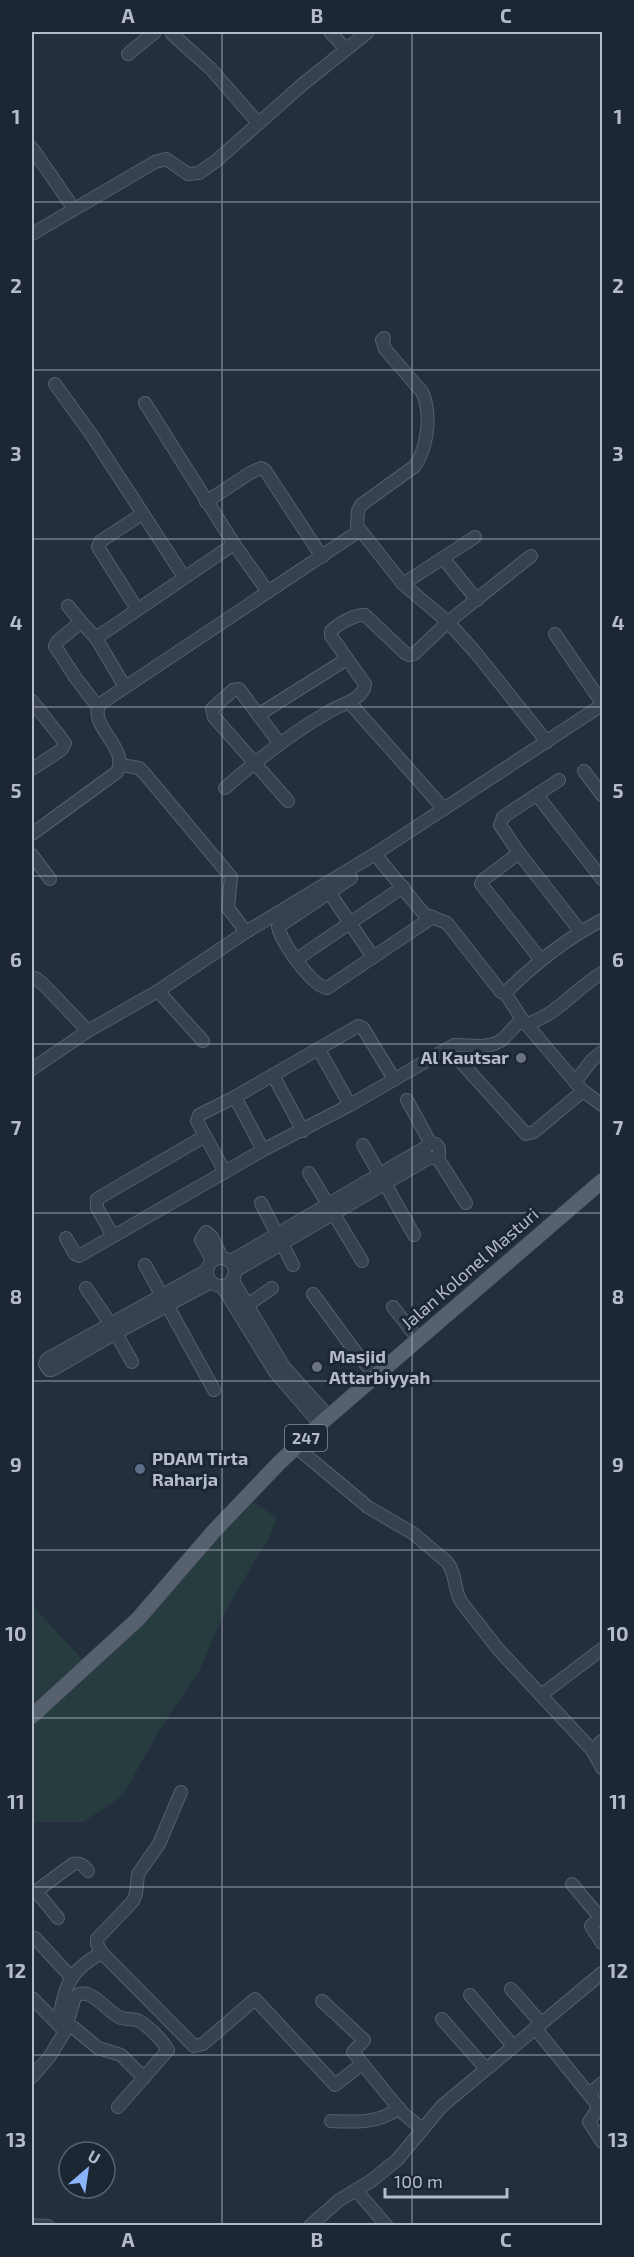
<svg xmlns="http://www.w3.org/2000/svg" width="634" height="2257" viewBox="0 0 634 2257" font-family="'Exo 2',sans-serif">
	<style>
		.green { fill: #263c3f }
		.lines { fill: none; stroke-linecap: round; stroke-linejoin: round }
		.minor-casing { stroke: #565f6c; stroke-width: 14 }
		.major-casing { stroke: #414a57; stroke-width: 16 }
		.minor { stroke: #38414e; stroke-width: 12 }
		.major { stroke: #56606e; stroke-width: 15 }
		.grid { fill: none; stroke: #b4bcc9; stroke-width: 1.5; stroke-opacity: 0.55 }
		.worship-dot { fill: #6b7280; stroke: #1d2633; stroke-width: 2 }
		.service-dot { fill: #5c6f8a; stroke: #1d2633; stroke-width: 2 }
		.labels { text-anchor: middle; stroke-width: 6; stroke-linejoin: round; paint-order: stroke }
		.shield { fill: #1d2633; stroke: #878f9c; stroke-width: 1.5 }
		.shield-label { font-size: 16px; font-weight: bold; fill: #b4bcc9 }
		.poi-label { font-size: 18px; font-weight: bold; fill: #b4bcc9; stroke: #1d2633; text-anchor: start }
		.street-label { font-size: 18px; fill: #b4bcc9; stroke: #1d2633 }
		.neatline { fill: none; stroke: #b4bcc9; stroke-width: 2 }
		.grid-label { font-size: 20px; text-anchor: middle; font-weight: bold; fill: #b4bcc9 }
	</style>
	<rect width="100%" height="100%" fill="#242f3e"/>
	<!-- green -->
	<polygon class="green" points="249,1499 277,1518 267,1542 264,1545 225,1612 198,1673 160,1729 123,1795 84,1822 32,1822 32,1605 91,1669"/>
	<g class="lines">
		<defs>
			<g id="minor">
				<polyline points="175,32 172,34 211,69 258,123"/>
				<polyline points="330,32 346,49"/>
				<polyline points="128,54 155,32"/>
				<polyline points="32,148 74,209"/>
				<polyline points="32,234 155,162 166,159 188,174 199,173 216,161 303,84 368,32"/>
				<path d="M384,338L382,340L385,349L422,392C432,413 428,446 415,466L361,505L358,511L357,526L403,584L448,622L476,653L547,742"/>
				<polyline points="55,384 91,434 184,577"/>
				<polyline points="145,403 234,544 268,592"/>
				<polyline points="206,502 250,473 261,468 265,470 322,557"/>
				<polyline points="443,558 477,600"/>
				<polyline points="403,584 475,537"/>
				<polyline points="68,606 81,622"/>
				<polyline points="137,609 98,547 101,541 142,514"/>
				<polyline points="555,634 602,703"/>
				<polyline points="96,638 234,544"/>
				<polyline points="32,701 65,743 61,750 32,769"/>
				<polyline points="349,702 444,809"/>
				<polyline points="98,707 75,677 55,646 58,641 81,622 96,638 125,687"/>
				<polyline points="258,715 347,659"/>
				<polyline points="280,744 239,689 233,690 212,709 214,717 288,801"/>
				<polyline points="121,765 139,768 145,774 231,877 228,908 246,932"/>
				<polyline points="584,771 602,795"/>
				<polyline points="559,780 503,817 500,825 519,853 580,931"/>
				<path d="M225,788C258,759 292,733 330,711C342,704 364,699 365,684L331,636V631C338,624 355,614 365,615L405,653L409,655L414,654L448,622L531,556"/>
				<polyline points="537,795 602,879"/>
				<path d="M32,834L117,772C130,747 87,726 100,704L359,531"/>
				<polyline points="519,853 483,880 481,884 541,960"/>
				<polyline points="375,854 424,914 447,923 501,992 505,993 522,1019 583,1091 602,1105"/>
				<polyline points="32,855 50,879"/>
				<path d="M351,878L278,927C282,943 311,985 327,988L433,917"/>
				<polyline points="329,892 373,957"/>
				<polyline points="297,959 403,887"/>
				<polyline points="32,979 35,978 42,983 88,1031"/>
				<polyline points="158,991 203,1041"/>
				<path d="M505,993C534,964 566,939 602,920"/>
				<path d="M527,1024C557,1015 576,988 602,973"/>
				<polyline points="319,1050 350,1105"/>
				<polyline points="461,1062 526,1134 534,1132 583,1091"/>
				<polyline points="32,1069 88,1031 158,991 246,932 375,854 602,705"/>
				<polyline points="273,1075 303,1131"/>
				<polyline points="575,1082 592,1060 602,1052"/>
				<polyline points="235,1097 263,1150"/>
				<polyline points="407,1100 431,1144 436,1144 439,1148 439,1155 435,1158 429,1158 425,1154"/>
				<polyline points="363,1145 414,1235"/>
				<polyline points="437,1157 466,1203"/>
				<polyline points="225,1172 197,1121 199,1115 235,1097 358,1026 363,1028 394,1079"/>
				<polyline points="309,1173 362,1261"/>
				<polyline points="261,1203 293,1265"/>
				<polyline points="113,1236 97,1208 97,1199 205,1136"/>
				<polyline points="66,1238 75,1254 79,1256 263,1150 350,1105 454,1045 483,1046 494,1044 502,1040 522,1019"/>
				<circle cx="221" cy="1272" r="14"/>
				<polyline points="212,1260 201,1240 206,1232 212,1237 222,1258"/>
				<polyline points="231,1261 426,1147"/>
				<polyline points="145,1265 214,1390"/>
				<polyline points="206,1271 47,1359 45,1364 49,1370 52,1370 116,1333 211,1282"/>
				<polyline points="235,1271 429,1158"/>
				<polyline points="232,1279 284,1367 328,1416"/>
				<polyline points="222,1286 275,1372 320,1424"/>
				<polyline points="86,1288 110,1323 132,1362"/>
				<polyline points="313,1294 357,1354 375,1375"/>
				<polyline points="249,1304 272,1288"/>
				<polyline points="393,1307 418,1339"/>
				<path d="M296,1447L368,1507L414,1534L447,1562C457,1574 453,1590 462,1603L498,1649L592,1750L602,1768"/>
				<polyline points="541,1695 602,1649"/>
				<polyline points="592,1750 602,1741"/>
				<polyline points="181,1792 159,1844 138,1874 136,1894 133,1901 97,1939 97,1944 102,1953 194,2046 203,2044 255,1999 335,2085 362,2064"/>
				<polyline points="572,1884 598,1915 599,1918 591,1926 602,1943"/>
				<polyline points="36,1891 58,1918"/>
				<path d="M35,1892L73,1864C81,1862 84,1866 88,1871"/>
				<polyline points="35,1938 71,1977"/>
				<polyline points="511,1989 541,2023"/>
				<polyline points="470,1995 513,2046"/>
				<polyline points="32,1998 62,2028"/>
				<path d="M322,2001L364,2040L353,2052C369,2072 385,2092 401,2111C408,2119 416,2122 422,2130"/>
				<polyline points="442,2019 486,2069"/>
				<path d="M58,2024C65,1988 67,1971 102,1953"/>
				<polyline points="74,2028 98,2048 121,2055 144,2078"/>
				<polyline points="535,2028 596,2103 597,2110 589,2122 602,2142"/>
				<path d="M32,2077L50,2056L65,2031L75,1997C89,1984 106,2011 119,2017C124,2020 131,2018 137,2020C148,2025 162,2040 168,2050L118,2107"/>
				<polyline points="589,2094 602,2083"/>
				<path d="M331,2121C355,2122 378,2124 399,2108"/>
				<polyline points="356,2190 387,2226"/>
				<polyline points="32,2225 48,2226"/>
				<polyline points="310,2226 338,2201 371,2181 397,2160 442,2106 602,1973"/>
			</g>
			<polyline id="major" points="32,1716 138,1619 214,1531 278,1464 320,1424 602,1181"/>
		</defs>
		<!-- minor casing -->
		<use href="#minor" class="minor-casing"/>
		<!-- major casing -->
		<use href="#major" class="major-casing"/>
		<!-- minor -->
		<use href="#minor" class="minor"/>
		<!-- major -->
		<use href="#major" class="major"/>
	</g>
	<!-- grid -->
	<path class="grid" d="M222,32V2226M412,32V2226M32,202H602M32,370H602M32,539H602M32,707H602M32,876H602M32,1044H602M32,1213H602M32,1381H602M32,1550H602M32,1718H602M32,1887H602M32,2055H602"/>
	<!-- markers -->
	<g class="worship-dot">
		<circle cx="521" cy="1058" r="6"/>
		<circle cx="317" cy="1367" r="6"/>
	</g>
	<circle class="service-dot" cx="140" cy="1469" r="6"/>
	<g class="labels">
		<!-- shield labels -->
		<rect class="shield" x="285" y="1425" width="42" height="26" rx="4.5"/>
		<g class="shield-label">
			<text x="306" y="1444">247</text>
		</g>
		<!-- poi labels -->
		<g class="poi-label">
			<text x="509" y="1064" text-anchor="end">Al Kautsar</text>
			<text x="329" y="1363">Masjid<tspan x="329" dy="21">Attarbiyyah</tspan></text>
			<text x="152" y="1465">PDAM Tirta<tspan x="152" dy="21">Raharja</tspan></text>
		</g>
		<!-- street labels -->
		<g class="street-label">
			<text transform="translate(470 1269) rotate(-41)" y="6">Jalan Kolonel Masturi</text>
		</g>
	</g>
	<!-- border -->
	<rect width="634" height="2257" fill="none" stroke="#1d2633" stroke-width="66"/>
	<!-- north arrow -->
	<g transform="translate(87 2170) rotate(29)"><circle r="28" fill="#1d2633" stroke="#59626f" stroke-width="1.5"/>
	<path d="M0-4.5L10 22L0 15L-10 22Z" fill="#8ab4f8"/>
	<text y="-9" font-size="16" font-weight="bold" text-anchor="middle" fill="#b4bcc9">U</text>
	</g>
	<!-- scale -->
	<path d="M385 2188v9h122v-9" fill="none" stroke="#b4bcc9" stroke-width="3"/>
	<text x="394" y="2188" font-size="18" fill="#b4bcc9" stroke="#1d2633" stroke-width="4.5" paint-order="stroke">100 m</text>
	<rect x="33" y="33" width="568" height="2191" class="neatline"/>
	<g class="grid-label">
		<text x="128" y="23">A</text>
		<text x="317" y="23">B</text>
		<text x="506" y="23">C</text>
		<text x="16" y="124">1</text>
		<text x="618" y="124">1</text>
		<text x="16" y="293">2</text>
		<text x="618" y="293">2</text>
		<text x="16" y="461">3</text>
		<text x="618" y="461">3</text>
		<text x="16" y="630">4</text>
		<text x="618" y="630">4</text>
		<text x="16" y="798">5</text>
		<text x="618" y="798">5</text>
		<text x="16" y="967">6</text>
		<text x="618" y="967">6</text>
		<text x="16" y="1135">7</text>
		<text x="618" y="1135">7</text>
		<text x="16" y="1304">8</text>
		<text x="618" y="1304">8</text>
		<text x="16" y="1472">9</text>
		<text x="618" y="1472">9</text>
		<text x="16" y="1641">10</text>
		<text x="618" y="1641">10</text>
		<text x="16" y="1809">11</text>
		<text x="618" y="1809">11</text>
		<text x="16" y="1978">12</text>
		<text x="618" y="1978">12</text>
		<text x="16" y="2147">13</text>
		<text x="618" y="2147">13</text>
		<text x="128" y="2247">A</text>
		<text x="317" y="2247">B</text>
		<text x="506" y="2247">C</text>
	</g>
</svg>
